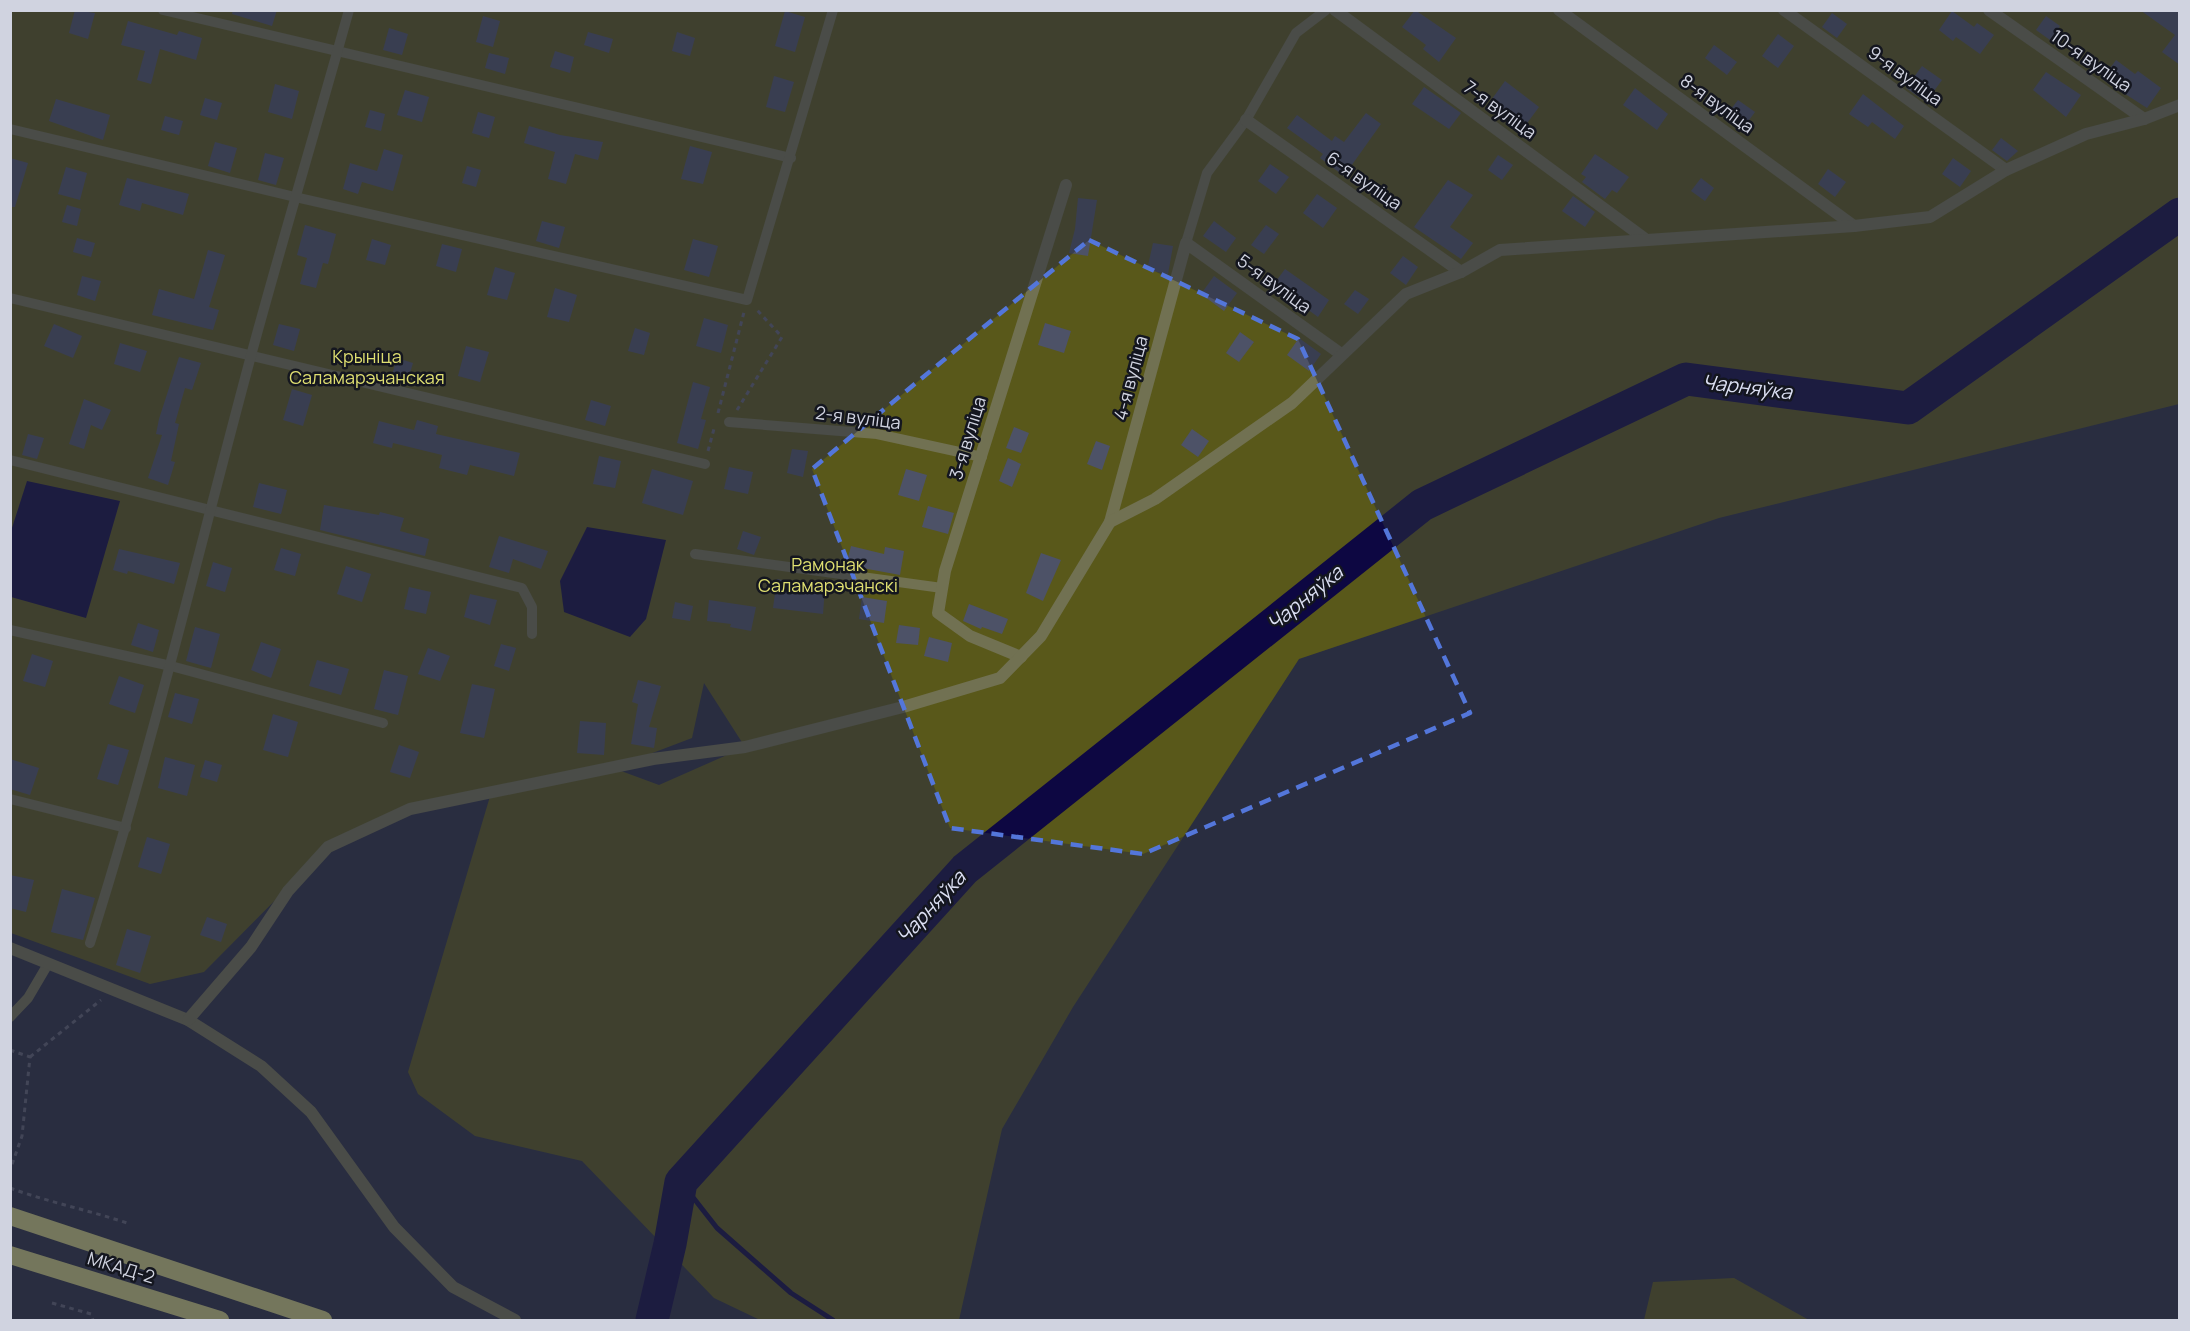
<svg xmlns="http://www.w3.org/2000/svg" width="2190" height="1331" viewBox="0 0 2190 1331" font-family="Manrope,sans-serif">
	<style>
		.green { fill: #59581a; fill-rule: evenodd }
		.water { fill: #0d0742 }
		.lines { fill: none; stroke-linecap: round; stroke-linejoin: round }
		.stream { stroke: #0d0742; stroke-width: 5 }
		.river { stroke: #0d0742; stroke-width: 33 }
		.building { fill: #4d5267 }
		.path { stroke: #5f6374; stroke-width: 3; stroke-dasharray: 4.5 4.5; stroke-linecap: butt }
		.lane { stroke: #717152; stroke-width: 10 }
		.street { stroke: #717152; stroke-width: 12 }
		.highway { stroke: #cece7e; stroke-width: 18 }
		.marked { fill: none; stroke: #5376da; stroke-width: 4.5; stroke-dasharray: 12 8; stroke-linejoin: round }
		.labels { text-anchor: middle; stroke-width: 5; stroke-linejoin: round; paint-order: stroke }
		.street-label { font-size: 18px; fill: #d0d3e0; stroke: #14161f }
		.park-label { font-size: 18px; fill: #dfdf71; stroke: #14161f }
		.water-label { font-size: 20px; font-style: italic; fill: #dbdff2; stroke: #14161f }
	</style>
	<rect width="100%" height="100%" fill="#292d40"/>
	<!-- green -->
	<g class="green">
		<path d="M10,11H2179V404L1719,518L1299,659L1073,1007L1002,1129L959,1320H760L714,1298L582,1161L475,1136L418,1094L408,1072L491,793L410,809L328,847L204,972L150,984L11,933ZM704,683L745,747L659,785L613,768L692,738Z"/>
		<polygon points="1734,1278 1809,1320 1644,1320 1653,1282"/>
	</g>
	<!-- water -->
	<g class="water">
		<polygon points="27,481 120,501 86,618 11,597 11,531"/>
		<polygon points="587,527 666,540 646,619 630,637 564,612 560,581"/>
	</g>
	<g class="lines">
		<!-- stream -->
		<polyline class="stream" points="681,1182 717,1228 791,1293 833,1320"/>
		<!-- river -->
		<polyline class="river" points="652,1320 670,1244 681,1182 965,869 1422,505 1686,379 1908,408 2180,214"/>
	</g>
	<!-- building -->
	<g class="building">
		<polygon points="75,10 95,13 88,39 69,33"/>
		<polygon points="233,10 277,10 272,26 232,14"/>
		<polygon points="1415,10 1456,38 1439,62 1423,49 1426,45 1402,27"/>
		<polygon points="2140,10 2175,10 2180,14 2180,65 2162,52 2175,35"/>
		<polygon points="785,11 805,17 795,52 775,46"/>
		<polygon points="1952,11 1974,27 1977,23 1994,35 1980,54 1956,37 1953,41 1939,30"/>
		<polygon points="1832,13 1847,24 1837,38 1822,27"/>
		<polygon points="483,16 500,21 493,47 476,42"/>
		<polygon points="2046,16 2060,26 2050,40 2036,30"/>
		<polygon points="128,21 177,35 179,31 202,38 196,60 160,49 151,84 137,80 145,51 121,45"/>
		<polygon points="389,28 408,34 402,55 383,50"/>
		<polygon points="588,32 613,39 609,53 584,45"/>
		<polygon points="677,32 695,38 690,56 672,51"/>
		<polygon points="1778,34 1794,46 1778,68 1762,56"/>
		<polygon points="1714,45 1737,62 1727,75 1705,58"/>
		<polygon points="555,51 574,57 570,73 550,67"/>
		<polygon points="489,53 509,58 505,74 485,68"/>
		<polygon points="2116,60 2135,74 2138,71 2161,88 2147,108 2102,79"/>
		<polygon points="1922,66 1942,80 1926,102 1906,88"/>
		<polygon points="2046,72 2081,95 2066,117 2033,90"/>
		<polygon points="774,76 794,82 785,112 766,107"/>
		<polygon points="1505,81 1539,107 1525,126 1489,103"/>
		<polygon points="275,84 299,91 292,119 268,112"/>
		<polygon points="1424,87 1461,113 1449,129 1412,104"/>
		<polygon points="1635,88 1668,114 1657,130 1623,105"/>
		<polygon points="405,90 429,97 422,122 397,115"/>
		<polygon points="1863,94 1904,126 1895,139 1872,122 1868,127 1849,114"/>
		<polygon points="205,98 222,103 217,120 200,115"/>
		<polygon points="56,99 110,115 103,140 49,121"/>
		<polygon points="1738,100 1755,112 1744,127 1727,114"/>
		<polygon points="370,110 385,114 381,131 365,127"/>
		<polygon points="478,112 495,117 489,138 472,133"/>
		<polygon points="1366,113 1381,124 1344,176 1320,158 1323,154 1287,128 1297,115 1332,141 1335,136 1344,142"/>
		<polygon points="165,116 183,121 179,135 161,130"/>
		<polygon points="529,126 560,135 603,142 598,160 575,154 566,184 548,179 555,152 524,143"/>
		<polygon points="2001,138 2018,151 2007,161 1992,150"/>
		<polygon points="215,142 237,148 230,173 208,166"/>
		<polygon points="690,146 712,152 703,184 681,179"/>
		<polygon points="384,149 403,155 393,191 362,182 358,194 343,189 350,163 377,171"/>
		<polygon points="265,153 284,158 276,185 258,180"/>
		<polygon points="1595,154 1629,177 1617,193 1612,190 1605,199 1582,182 1586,177 1581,174"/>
		<polygon points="1498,155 1513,165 1502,180 1488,170"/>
		<polygon points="10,158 28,163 15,207 10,207"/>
		<polygon points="1953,158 1971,171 1960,187 1942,174"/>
		<polygon points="1270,164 1289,177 1276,194 1258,181"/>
		<polygon points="467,166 481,170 476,187 462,183"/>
		<polygon points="66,167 87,173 80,200 58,194"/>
		<polygon points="1828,169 1846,182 1835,197 1818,184"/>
		<polygon points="127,178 189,194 183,215 142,203 140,211 119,205"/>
		<polygon points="1701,178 1714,188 1705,201 1691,191"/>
		<polygon points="1448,180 1473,195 1450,227 1473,243 1461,259 1414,227"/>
		<polygon points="1317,194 1337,208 1323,228 1303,213"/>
		<polygon points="1573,196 1595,212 1585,227 1562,211"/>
		<polygon points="1078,198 1097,200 1088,256 1069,253 1075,229"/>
		<polygon points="67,205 81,209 77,226 62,222"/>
		<polygon points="542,221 565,227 559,248 536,241"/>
		<polygon points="1214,221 1236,238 1226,252 1203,236"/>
		<polygon points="305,225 336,234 328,264 323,263 316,288 300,284 307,258 297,255"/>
		<polygon points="1266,225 1279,234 1264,254 1251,245"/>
		<polygon points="77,238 95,243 91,257 73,252"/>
		<polygon points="372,239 391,245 385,265 366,260"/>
		<polygon points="693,239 718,246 709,277 684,270"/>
		<polygon points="1153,243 1173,246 1168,274 1147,270"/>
		<polygon points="442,244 462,249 456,272 436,266"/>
		<polygon points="208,250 225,255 209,307 219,310 213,330 152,315 159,289 194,299"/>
		<polygon points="1403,256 1418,267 1406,285 1390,273"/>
		<polygon points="495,267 515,273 507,300 487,295"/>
		<polygon points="1285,269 1329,300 1318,317 1292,298 1290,301 1271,288"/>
		<polygon points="82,276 101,281 95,301 77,295"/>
		<polygon points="1214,276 1237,293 1224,311 1201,294"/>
		<polygon points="555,288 577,295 569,322 547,317"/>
		<polygon points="1355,290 1369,299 1358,314 1344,304"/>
		<polygon points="704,318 728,325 721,353 696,346"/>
		<polygon points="1045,323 1071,331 1064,353 1038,345"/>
		<polygon points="54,324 82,336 73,358 44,346"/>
		<polygon points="279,324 300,329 294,351 273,345"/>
		<polygon points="635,328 650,333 644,355 628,351"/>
		<polygon points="1240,332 1254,342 1239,362 1226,353"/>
		<polygon points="1299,338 1321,354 1309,371 1287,355"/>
		<polygon points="120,343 147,351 140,372 114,364"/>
		<polygon points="466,346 489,352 480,382 458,376"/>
		<polygon points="179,357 201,363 192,390 185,388 175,423 179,424 171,461 175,462 168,485 148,478 162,435 156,434 159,419"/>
		<polygon points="397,358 413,363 407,383 391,378"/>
		<polygon points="693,382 710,387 701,419 706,420 698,449 677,443"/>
		<polygon points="292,389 312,395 303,426 283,420"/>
		<polygon points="84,399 111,410 102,430 91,425 84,449 69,444"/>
		<polygon points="591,400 611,406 605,426 585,420"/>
		<polygon points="417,420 438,426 436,434 520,453 514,476 470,465 467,475 439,468 442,455 393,443 392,448 373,443 379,421 414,430"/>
		<polygon points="1014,427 1029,433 1021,453 1006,448"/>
		<polygon points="1192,429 1209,441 1198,457 1181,445"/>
		<polygon points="28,434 44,438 37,459 22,455"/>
		<polygon points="1096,441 1110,446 1102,470 1087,464"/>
		<polygon points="792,449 808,451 803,477 787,473"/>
		<polygon points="599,456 621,461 615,488 593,484"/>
		<polygon points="1008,458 1021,464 1012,487 999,481"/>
		<polygon points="729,467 753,472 748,494 724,489"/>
		<polygon points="652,469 693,481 683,515 642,503"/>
		<polygon points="906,469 927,475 919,501 898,495"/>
		<polygon points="259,483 287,490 281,514 253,507"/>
		<polygon points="324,505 379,515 380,512 404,518 400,531 429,539 425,556 320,530"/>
		<polygon points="928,506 954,513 948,534 922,527"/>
		<polygon points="743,531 761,537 754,555 737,549"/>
		<polygon points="499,536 548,551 541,569 513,559 509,573 489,567"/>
		<polygon points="851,546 884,554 885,547 904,551 900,575 846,565"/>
		<polygon points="281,548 301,554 295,576 274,570"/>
		<polygon points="119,549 180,563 174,584 128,571 127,574 113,570"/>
		<polygon points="1041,553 1061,560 1043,601 1026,593"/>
		<polygon points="213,562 232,568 225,592 206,586"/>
		<polygon points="346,566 371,574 362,602 337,594"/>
		<polygon points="777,579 799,583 799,585 825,587 823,614 773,608"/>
		<polygon points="409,587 431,592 426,614 404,609"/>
		<polygon points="470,594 497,600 490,625 464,617"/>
		<polygon points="862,597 887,601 884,623 859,619"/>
		<polygon points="709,600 756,607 751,631 730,627 731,624 707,621"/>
		<polygon points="675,602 693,606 690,621 672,618"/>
		<polygon points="969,604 1008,619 1002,634 982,627 981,629 963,621"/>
		<polygon points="138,623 159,630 153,652 131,645"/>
		<polygon points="899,625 920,628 918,645 896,643"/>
		<polygon points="195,627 220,634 211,668 186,661"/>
		<polygon points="929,637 952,643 948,662 924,656"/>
		<polygon points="261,642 281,649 271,678 251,670"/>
		<polygon points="501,644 516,648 509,671 494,666"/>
		<polygon points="428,648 450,656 440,681 418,674"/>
		<polygon points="32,654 53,661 45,687 23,681"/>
		<polygon points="317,660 349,669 341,695 309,686"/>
		<polygon points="384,670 408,676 398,715 374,709"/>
		<polygon points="119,676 144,685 135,713 109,704"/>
		<polygon points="638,680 661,686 649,727 657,728 654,748 631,744 638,704 632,702"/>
		<polygon points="472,684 495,689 484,738 460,733"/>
		<polygon points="175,693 199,699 192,724 168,717"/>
		<polygon points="273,714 298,722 288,757 263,750"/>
		<polygon points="580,721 606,723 604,755 577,753"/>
		<polygon points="108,744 129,750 118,785 97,779"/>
		<polygon points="399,745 419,752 410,778 390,772"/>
		<polygon points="165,757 195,765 187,796 158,788"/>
		<polygon points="10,759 39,768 30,795 10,789"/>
		<polygon points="205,760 222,765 217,782 200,777"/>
		<polygon points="147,837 170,844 161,874 138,867"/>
		<polygon points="10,875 34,880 26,912 10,908"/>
		<polygon points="62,889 95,898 83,940 51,932"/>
		<polygon points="207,917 227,924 221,942 200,935"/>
		<polygon points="127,929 151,936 140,973 116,965"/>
	</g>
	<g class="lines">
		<!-- path -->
		<g class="path">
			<polyline points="737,410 782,337 757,310"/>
			<polyline points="718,413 744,312"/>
			<polyline points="708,451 715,425"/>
			<polyline points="10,1050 30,1057 22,1136 10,1170"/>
			<polyline points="30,1057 101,1000"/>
			<path d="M10,1188C48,1202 88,1210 127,1223"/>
			<polyline points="52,1303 91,1314 93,1320"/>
		</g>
		<!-- lane -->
		<g class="lane">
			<polyline points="163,10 791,158"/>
			<polyline points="10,129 295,197 747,300 833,10"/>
			<polyline points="1186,243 1207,173 1246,120 1296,33 1326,10"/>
			<polyline points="10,298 705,464"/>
			<polyline points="729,422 877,434 982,457"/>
			<polyline points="10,460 522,588 532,607 532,634"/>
			<polyline points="695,554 942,588"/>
			<polyline points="10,630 171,666 383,723"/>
			<polyline points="10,799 126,828"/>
			<path d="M90,943C152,748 199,549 252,352C283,238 317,125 349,10"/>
			<polyline points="10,1017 28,998 48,964"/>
		</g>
		<!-- street -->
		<g class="street">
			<polyline points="1335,10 1644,238"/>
			<polyline points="1559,10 1854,226"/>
			<polyline points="1784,10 2006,170"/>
			<polyline points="1989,10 2144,119"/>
			<polyline points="1246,120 1461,272"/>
			<polyline points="1110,522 1186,243 1341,354"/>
			<polyline points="1021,657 970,636 938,613 945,571 1066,185"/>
			<polyline points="10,948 188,1020 261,1066 311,1112 394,1227 453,1287 515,1320"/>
			<polyline points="188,1020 251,947 288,891 328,847 410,809 653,759 745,747 903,707 1000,678 1041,636 1110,522 1155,499 1292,403 1406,294 1461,272 1500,250 1854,226 1930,217 2006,170 2086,134 2144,119 2180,105"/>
		</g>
		<!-- highway -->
		<g class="highway">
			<polyline points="10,1216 323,1320"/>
			<polyline points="10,1255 220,1320"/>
		</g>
	</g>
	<!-- marked area -->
	<path d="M0 0H2190V1331H0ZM1089,240L1298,339L1470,713L1143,854L950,828L812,469Z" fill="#292d40" fill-opacity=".55" fill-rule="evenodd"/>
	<path class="marked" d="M1089,240L1298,339L1470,713L1143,854L950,828L812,469Z"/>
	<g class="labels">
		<!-- street labels -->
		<g class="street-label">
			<text transform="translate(2091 61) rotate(35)" y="6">10-я вуліца</text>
			<text transform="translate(1905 76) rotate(36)" y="6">9-я вуліца</text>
			<text transform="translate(1717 104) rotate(36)" y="6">8-я вуліца</text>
			<text transform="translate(1500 110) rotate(36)" y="6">7-я вуліца</text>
			<text transform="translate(1364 181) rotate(35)" y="6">6-я вуліца</text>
			<text transform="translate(1274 284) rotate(36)" y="6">5-я вуліца</text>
			<text transform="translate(1131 378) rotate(-75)" y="6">4-я вуліца</text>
			<text transform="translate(858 418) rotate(7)" y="6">2-я вуліца</text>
			<text transform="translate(968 438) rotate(-73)" y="6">3-я вуліца</text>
			<text transform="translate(121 1268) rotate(17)" y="6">МКАД-2</text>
		</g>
		<!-- park labels -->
		<g class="park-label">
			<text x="367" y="363">Крыніца<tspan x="367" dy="21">Саламарэчанская</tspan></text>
			<text x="828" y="571">Рамонак<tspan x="828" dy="21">Саламарэчанскі</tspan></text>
		</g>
		<!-- water labels -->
		<g class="water-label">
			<text transform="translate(1747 387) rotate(7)" y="7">Чарняўка</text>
			<text transform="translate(1305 598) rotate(-39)" y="7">Чарняўка</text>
			<text transform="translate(931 907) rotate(-47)" y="7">Чарняўка</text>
		</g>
	</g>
	<!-- border -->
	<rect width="2190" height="1331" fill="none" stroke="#d0d3e0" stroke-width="24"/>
</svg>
